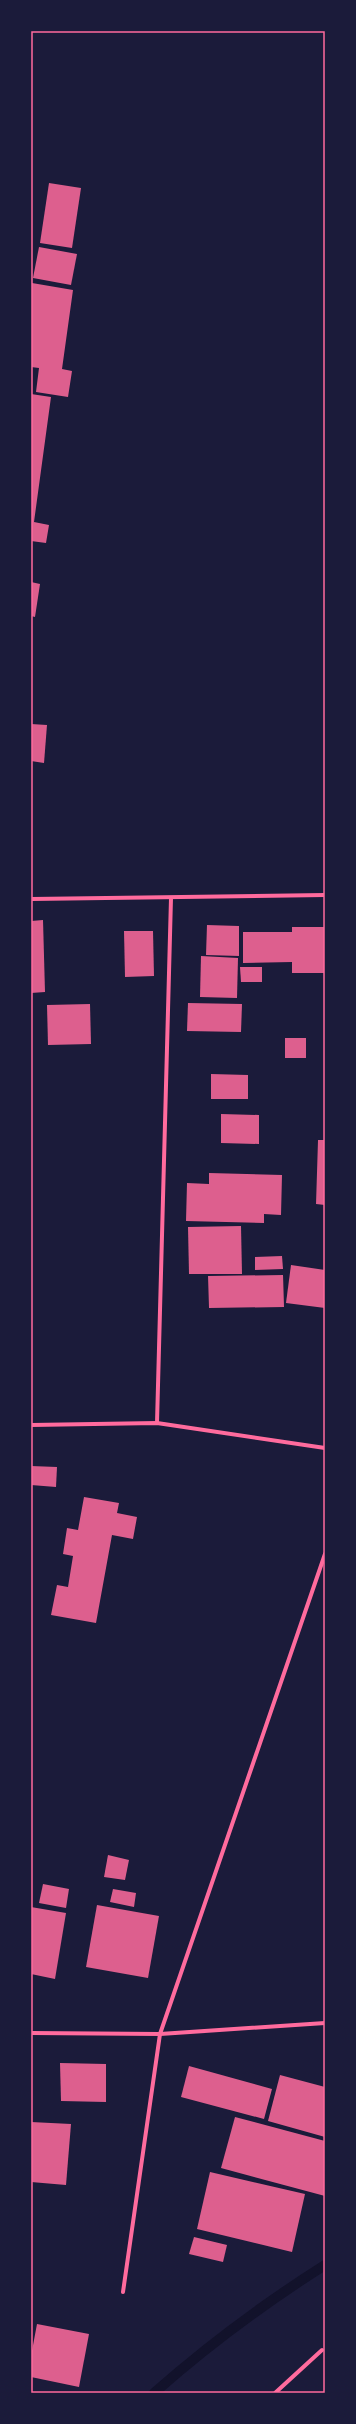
<svg xmlns="http://www.w3.org/2000/svg" width="356" height="2424" viewBox="0 0 356 2424" font-family="Karla,sans-serif">
	<style>
		.lines { fill: none; stroke-linecap: round; stroke-linejoin: round }
		.stream { stroke: #12122b; stroke-width: 10 }
		.building { fill: #dd5f8e }
		.minor { stroke: #ff6b9d; stroke-width: 4 }
		.neatline { fill: none; stroke: #ff6b9d; stroke-width: 1.5 }
	</style>
	<rect width="100%" height="100%" fill="#1b1b3a"/>
	<g class="lines">
		<!-- stream -->
		<path class="stream" d="M154,2393C207,2346 265,2303 325,2265"/>
	</g>
	<!-- building -->
	<g class="building">
		<polygon points="49,183 81,188 72,248 40,243"/>
		<polygon points="39,247 77,254 71,285 33,278"/>
		<polygon points="32,283 73,290 62,369 72,371 68,397 36,392 39,368 31,367"/>
		<polygon points="31,394 51,397 34,522 49,525 46,543 31,541"/>
		<polygon points="31,582 40,584 35,617 31,616"/>
		<polygon points="31,724 47,725 44,763 31,761"/>
		<polygon points="43,920 45,992 31,993 31,921"/>
		<polygon points="207,925 239,926 239,956 206,955"/>
		<polygon points="292,927 325,927 325,973 292,973 292,962 243,963 243,932 292,932"/>
		<polygon points="124,931 153,931 154,976 125,977"/>
		<polygon points="201,956 238,958 237,998 200,997"/>
		<polygon points="240,967 262,967 262,982 241,982"/>
		<polygon points="188,1003 242,1004 241,1032 187,1031"/>
		<polygon points="90,1004 91,1044 48,1045 47,1005"/>
		<rect x="285" y="1038" width="21" height="20"/>
		<polygon points="211,1074 248,1075 248,1099 211,1099"/>
		<polygon points="221,1114 259,1115 259,1144 221,1143"/>
		<polygon points="318,1140 325,1140 325,1205 316,1204"/>
		<polygon points="209,1173 282,1175 281,1215 264,1214 264,1223 186,1221 187,1183 209,1184"/>
		<polygon points="241,1226 242,1274 189,1274 188,1227"/>
		<polygon points="282,1256 283,1269 255,1270 255,1257"/>
		<polygon points="291,1265 325,1270 325,1308 286,1303"/>
		<polygon points="283,1275 284,1307 209,1308 208,1276"/>
		<polygon points="31,1466 57,1467 56,1487 31,1485"/>
		<polygon points="84,1497 119,1503 117,1513 137,1517 133,1539 112,1535 96,1623 51,1615 57,1585 68,1587 73,1556 63,1554 67,1528 78,1530"/>
		<polygon points="108,1855 129,1860 125,1880 104,1877"/>
		<polygon points="43,1884 69,1889 66,1908 39,1903"/>
		<polygon points="113,1889 136,1893 134,1907 110,1902"/>
		<polygon points="97,1905 159,1916 148,1978 86,1967"/>
		<polygon points="31,1907 66,1913 55,1979 31,1974"/>
		<polygon points="60,2063 106,2064 106,2102 61,2101"/>
		<polygon points="189,2066 272,2089 264,2119 181,2097"/>
		<polygon points="280,2075 325,2087 325,2137 268,2121"/>
		<polygon points="235,2117 325,2141 325,2196 221,2168"/>
		<polygon points="31,2122 71,2124 66,2185 31,2182"/>
		<polygon points="210,2172 305,2194 292,2252 197,2229"/>
		<polygon points="194,2237 227,2245 223,2262 189,2254"/>
		<polygon points="37,2324 89,2334 79,2387 31,2377 31,2356"/>
	</g>
	<g class="lines">
		<!-- minor -->
		<g class="minor">
			<polyline points="31,899 325,895"/>
			<polyline points="157,1423 171,898"/>
			<polyline points="31,1425 157,1423 325,1448"/>
			<polyline points="31,2033 160,2034 325,2023"/>
			<polyline points="123,2292 160,2034 325,1554"/>
			<polyline points="275,2393 322,2350"/>
		</g>
	</g>
	<!-- border -->
	<rect width="356" height="2424" fill="none" stroke="#1b1b3a" stroke-width="64"/>
	<rect x="32" y="32" width="292" height="2360" class="neatline"/>
</svg>
